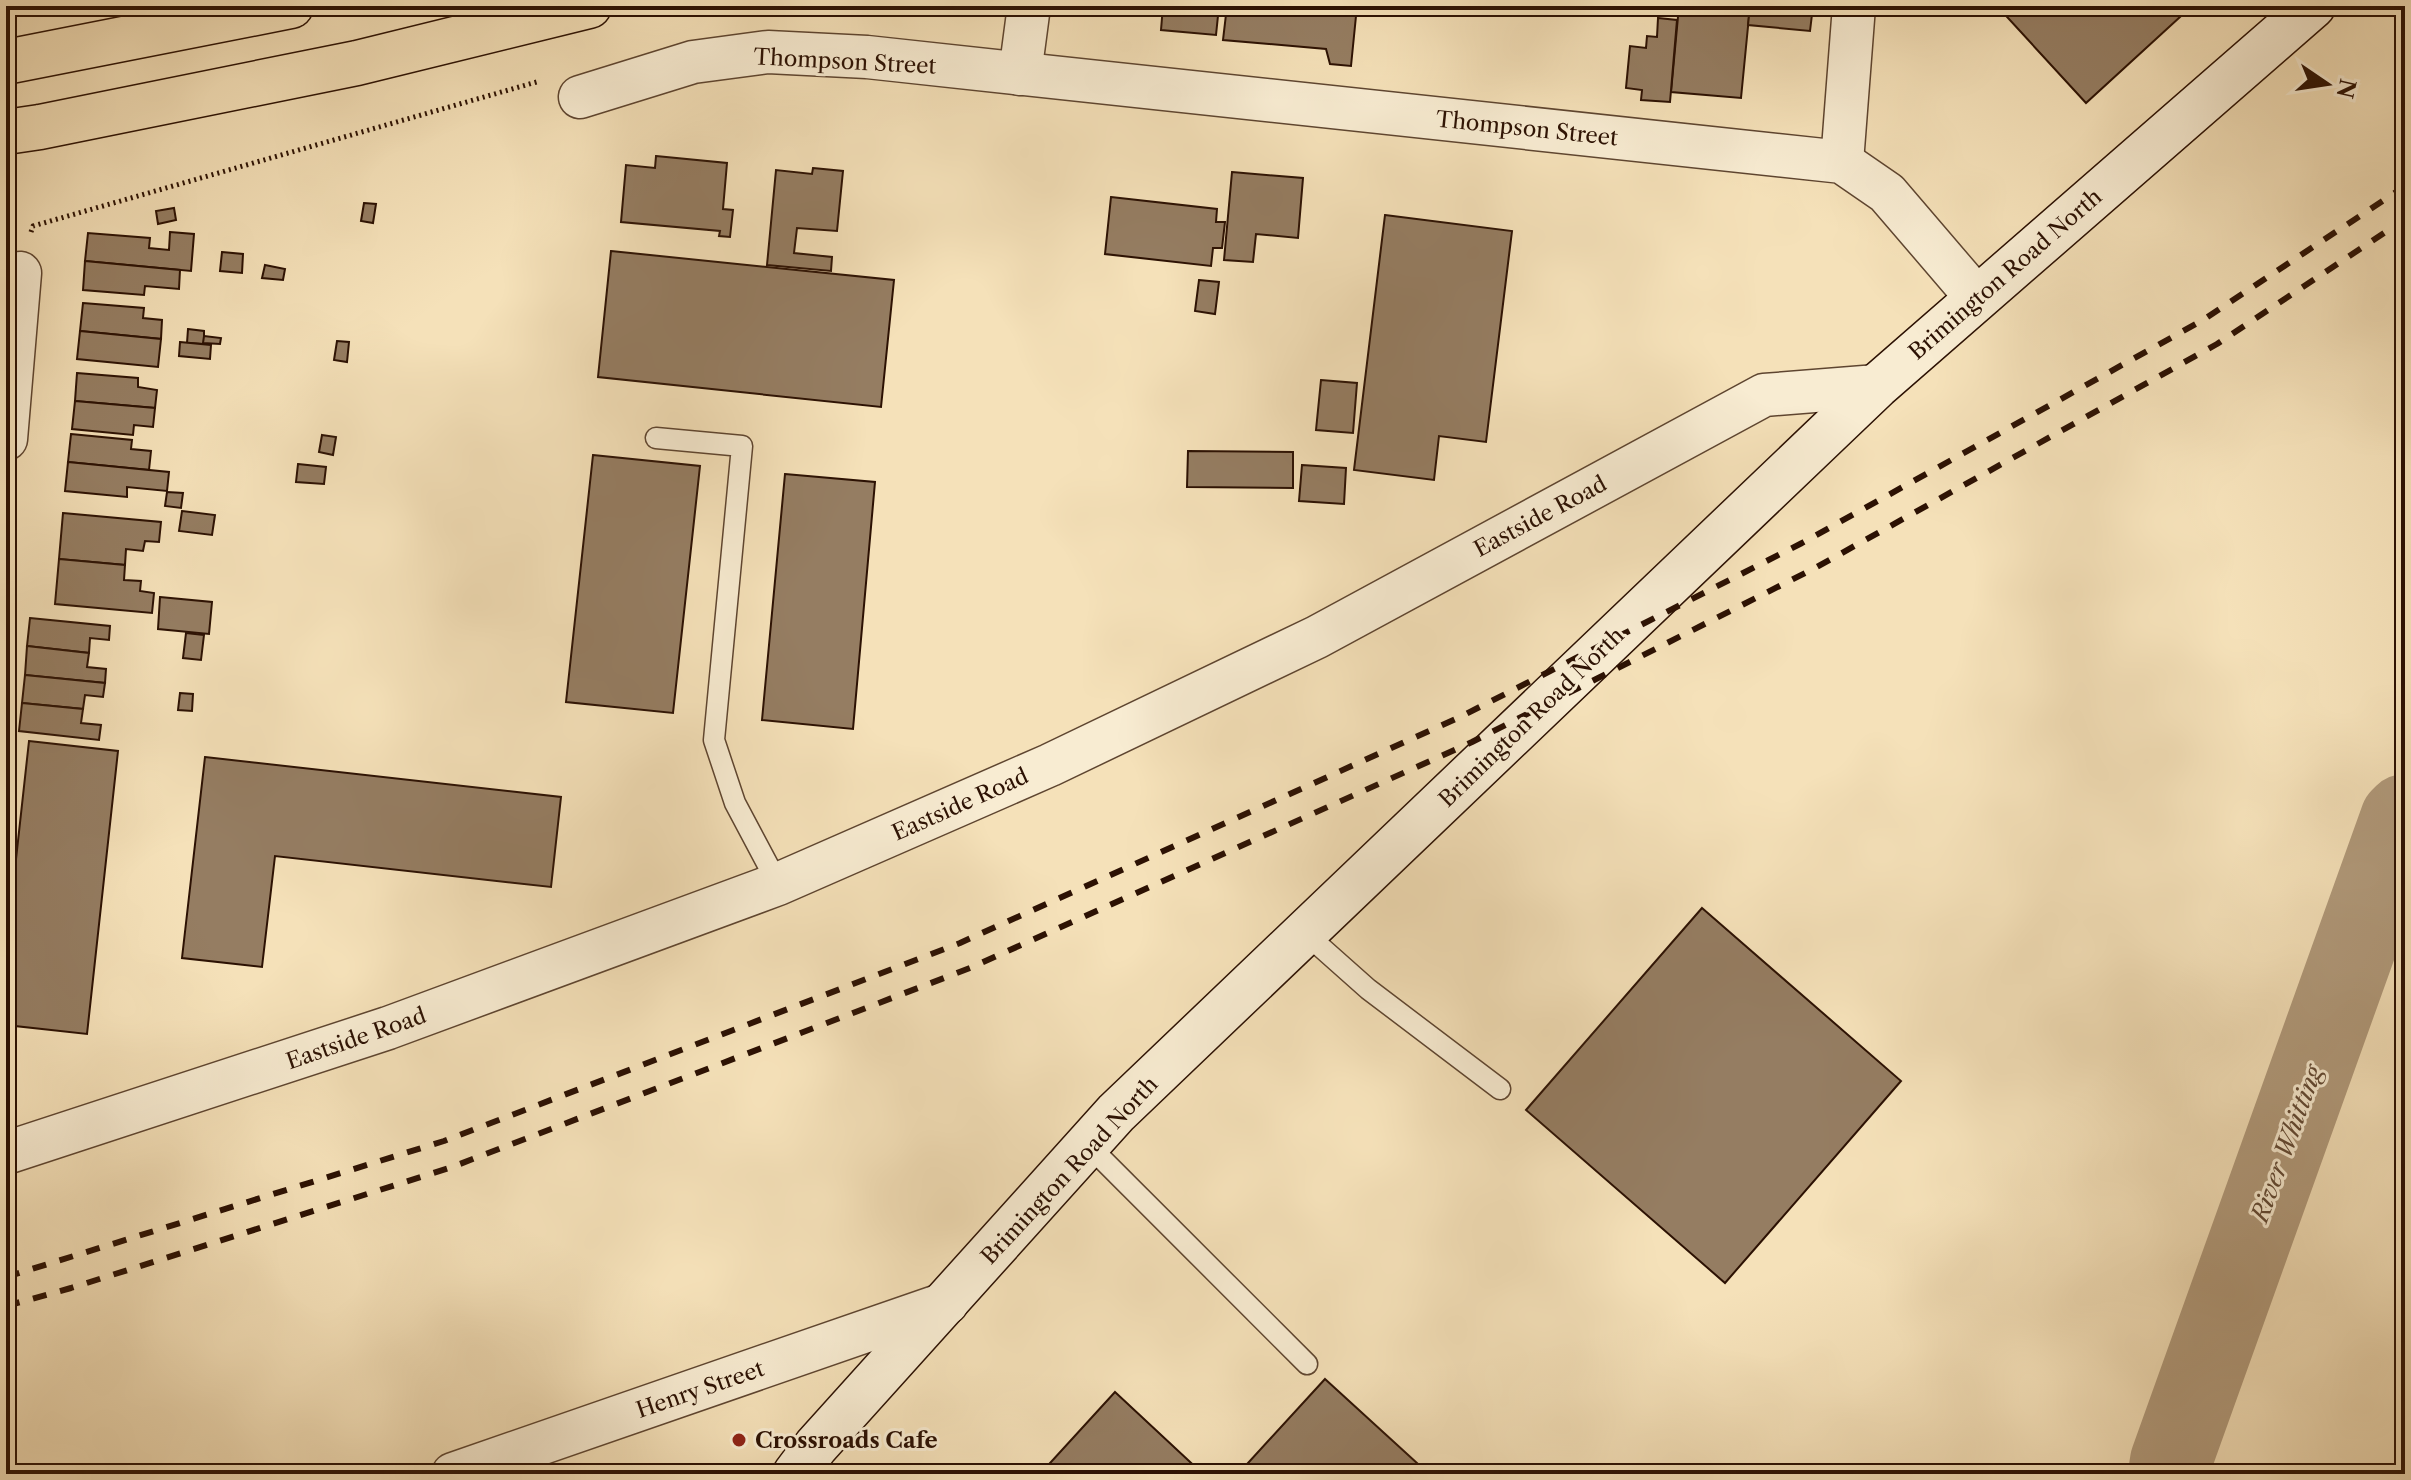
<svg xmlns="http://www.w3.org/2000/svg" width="2411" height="1480" viewBox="0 0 2411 1480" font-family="'Libre Caslon Text',serif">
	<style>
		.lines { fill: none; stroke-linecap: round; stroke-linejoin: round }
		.river { stroke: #b19a7b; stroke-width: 82 }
		.building { fill: #957d62; stroke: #2c1103; stroke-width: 2 }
		.lane-casing { stroke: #5e4530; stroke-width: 23 }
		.street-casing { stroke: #5e4530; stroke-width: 45 }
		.secondary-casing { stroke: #2c1103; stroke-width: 47 }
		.highway-casing { stroke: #2c1103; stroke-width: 47 }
		.path { stroke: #2c1103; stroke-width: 5; stroke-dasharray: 2 4; stroke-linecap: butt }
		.lane { stroke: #f8ecd2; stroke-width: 20 }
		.street { stroke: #f8ecd2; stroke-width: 42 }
		.secondary { stroke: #f8ecd2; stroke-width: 44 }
		.highway { stroke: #f5e1b9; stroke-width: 44 }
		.rail { stroke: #2c1103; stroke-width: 6; stroke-dasharray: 14 14; stroke-linecap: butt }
		.poi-dot { fill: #8f2418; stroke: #f8ecd2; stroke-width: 3 }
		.labels { text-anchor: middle; stroke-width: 6; stroke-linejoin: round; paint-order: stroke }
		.street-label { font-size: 22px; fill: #2c1103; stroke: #f8ecd2 }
		.poi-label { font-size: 22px; font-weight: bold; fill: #2c1103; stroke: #f8ecd2; text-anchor: start }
		.water-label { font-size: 24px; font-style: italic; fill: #614833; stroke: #f8ecd2 }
	</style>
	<rect width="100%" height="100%" fill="#f5e1b9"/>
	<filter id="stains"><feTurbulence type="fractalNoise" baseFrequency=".0025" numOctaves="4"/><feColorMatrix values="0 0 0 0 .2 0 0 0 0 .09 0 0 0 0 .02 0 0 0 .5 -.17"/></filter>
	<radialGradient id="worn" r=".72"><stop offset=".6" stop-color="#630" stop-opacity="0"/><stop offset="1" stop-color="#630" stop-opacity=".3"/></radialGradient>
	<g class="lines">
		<!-- river -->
		<polyline class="river" points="2169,1474 2171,1461 2401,819 2405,815"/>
	</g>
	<!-- building -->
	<g class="building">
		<polygon points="1163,6 1219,6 1216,35 1161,30"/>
		<polygon points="1227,6 1357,6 1351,66 1330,64 1326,49 1223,40"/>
		<polygon points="1679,6 1750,6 1741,98 1671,92"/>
		<polygon points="1750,6 1813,6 1810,31 1748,25"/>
		<polygon points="1997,6 2192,6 2086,103"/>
		<polygon points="1658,18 1677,20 1670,102 1641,100 1642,90 1626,88 1630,46 1646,48 1647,36 1657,37"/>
		<polygon points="656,156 727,163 723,209 733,210 730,237 719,236 720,231 621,222 626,165 655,168"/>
		<polygon points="813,168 843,171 837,231 797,228 794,253 832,257 831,271 767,265 776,170 812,174"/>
		<polygon points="1232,172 1303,178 1298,238 1256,234 1253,262 1224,260"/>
		<polygon points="1111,197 1217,209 1216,222 1225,222 1222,248 1213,248 1211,266 1105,254"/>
		<polygon points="364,203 376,204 373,223 361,221"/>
		<polygon points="174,208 176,220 158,224 156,211"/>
		<polygon points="1385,215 1512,231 1486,442 1439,436 1434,480 1354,470"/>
		<polygon points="170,232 194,234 191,271 85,261 88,233 150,238 149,248 169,250"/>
		<polygon points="611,251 894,280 881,407 598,377"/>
		<polygon points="222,252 243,254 242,273 220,271"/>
		<polygon points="85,261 180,270 179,289 145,286 144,295 83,290"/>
		<polygon points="265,265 285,269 283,280 262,278"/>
		<polygon points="1199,280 1219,282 1215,314 1195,311"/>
		<polygon points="83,303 144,308 143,318 162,320 161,339 80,331"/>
		<polygon points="188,329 204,331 204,344 187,343"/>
		<polygon points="80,331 161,339 158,367 77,359"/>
		<polygon points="204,336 221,338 220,344 203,343"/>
		<polygon points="337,341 349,342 347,362 334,360"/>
		<polygon points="180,342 211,345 210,359 179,356"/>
		<polygon points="77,373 138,378 138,387 157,390 155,408 75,401"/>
		<polygon points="1321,380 1357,383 1353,433 1316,430"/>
		<polygon points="75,401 155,408 153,427 134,425 133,435 72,429"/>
		<polygon points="71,434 132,440 131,449 151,451 149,470 68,462"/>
		<polygon points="322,435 336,437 333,455 319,452"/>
		<polygon points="1188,451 1293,452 1293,488 1187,487"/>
		<polygon points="593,455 700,466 673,713 566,702"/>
		<polygon points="68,462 169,472 167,491 127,487 127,497 65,491"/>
		<polygon points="298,464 326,467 324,484 296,482"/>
		<polygon points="1302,465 1346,468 1344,504 1299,501"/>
		<polygon points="785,474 875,482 853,729 762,720"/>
		<polygon points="167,492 183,493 181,508 165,506"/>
		<polygon points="182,511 215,515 212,535 179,531"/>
		<polygon points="63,513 161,522 159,542 145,541 143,551 126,549 125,565 59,559"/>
		<polygon points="59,559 125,565 124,580 141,581 140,591 154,593 152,613 55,604"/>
		<polygon points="160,597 212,602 209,634 158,629"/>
		<polygon points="30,618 110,626 109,640 90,638 89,653 27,646"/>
		<polygon points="186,633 204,635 201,660 183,658"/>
		<polygon points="27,646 89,653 87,667 106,669 105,683 25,675"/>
		<polygon points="25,675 105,683 103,697 85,695 83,709 22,703"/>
		<polygon points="180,693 193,694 192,711 178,710"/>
		<polygon points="22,703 83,709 81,723 101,725 99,740 19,731"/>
		<polygon points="29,741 118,751 87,1034 6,1025 6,950"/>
		<polygon points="205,757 561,797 551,887 275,856 262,967 182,958"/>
		<polygon points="1702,908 1901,1081 1725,1283 1526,1110"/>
		<polygon points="1325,1379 1429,1474 1259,1474 1248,1463"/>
		<polygon points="1115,1392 1203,1474 1040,1474"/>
	</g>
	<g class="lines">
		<defs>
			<g id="lane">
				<polyline points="656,438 742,446 714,740 735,803 778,884"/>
				<polyline points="1305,933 1368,989 1500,1089"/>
				<polyline points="1088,1145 1307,1364"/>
			</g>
			<g id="street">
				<polyline points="1020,74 1029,6"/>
				<polyline points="580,97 693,62 768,52 867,57 1842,162 1887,193 1977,298"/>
				<polyline points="1842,162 1854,6"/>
				<polyline points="6,439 20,273"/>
				<polyline points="6,1153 388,1028 778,884 1050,765 1317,637 1764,395 1877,386"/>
				<polyline points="453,1474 947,1303"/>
			</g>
			<polyline id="secondary" points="795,1474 816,1446 1116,1113 1877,386 2313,6"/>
			<g id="highway">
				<polyline points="6,62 291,6"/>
				<polyline points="6,132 40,127 357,63 589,6"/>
			</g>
		</defs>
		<!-- lane casing -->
		<use href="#lane" class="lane-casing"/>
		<!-- street casing -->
		<use href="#street" class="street-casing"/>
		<!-- secondary casing -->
		<use href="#secondary" class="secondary-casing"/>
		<!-- highway casing -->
		<use href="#highway" class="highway-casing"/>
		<!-- path -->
		<g class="path">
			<polyline points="899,14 917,6"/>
			<polyline points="31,232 33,226 540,81"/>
		</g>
		<!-- lane -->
		<use href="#lane" class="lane"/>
		<!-- street -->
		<use href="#street" class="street"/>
		<!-- secondary -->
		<use href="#secondary" class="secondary"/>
		<!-- highway -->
		<use href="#highway" class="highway"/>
		<!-- rail -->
		<g class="rail">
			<polyline points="6,1277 444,1141 960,943 1460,717 1802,543 2203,320 2405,186"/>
			<polyline points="6,1306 71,1288 452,1167 970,968 1472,742 1815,568 2217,344 2405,219"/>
		</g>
	</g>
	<!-- markers -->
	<circle class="poi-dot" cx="739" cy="1440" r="8"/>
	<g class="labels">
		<!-- street labels -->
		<g class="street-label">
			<text transform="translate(845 61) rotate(3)" y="8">Thompson Street</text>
			<text transform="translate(1527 128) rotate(6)" y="8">Thompson Street</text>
			<text transform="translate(2005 274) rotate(-41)" y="8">Brimington Road North</text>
			<text transform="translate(1540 516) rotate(-28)" y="8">Eastside Road</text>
			<text transform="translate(1531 717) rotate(-44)" y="8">Brimington Road North</text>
			<text transform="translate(960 804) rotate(-24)" y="8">Eastside Road</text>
			<text transform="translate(356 1038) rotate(-19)" y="8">Eastside Road</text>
			<text transform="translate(1069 1170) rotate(-47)" y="8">Brimington Road North</text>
			<text transform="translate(700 1389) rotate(-19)" y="8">Henry Street</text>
		</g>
		<!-- poi labels -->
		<g class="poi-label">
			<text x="755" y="1448">Crossroads Cafe</text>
		</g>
		<!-- water labels -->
		<g class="water-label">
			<text transform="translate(2287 1144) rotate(-70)" y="8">River Whitting</text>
		</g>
	</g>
	<!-- margin -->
	<rect width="2411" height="1480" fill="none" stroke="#f5e1b9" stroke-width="32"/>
	<rect x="8" y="8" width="2395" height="1464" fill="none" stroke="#2c1103" stroke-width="4"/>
	<rect x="16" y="16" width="2379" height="1448" fill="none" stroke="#2c1103" stroke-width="2"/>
	<!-- north arrow -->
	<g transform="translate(2327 84) rotate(103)" stroke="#f8ecd2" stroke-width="6" paint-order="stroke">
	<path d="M0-6L14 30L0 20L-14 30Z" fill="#2c1103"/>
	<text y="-12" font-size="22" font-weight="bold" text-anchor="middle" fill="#2c1103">N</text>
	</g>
	<rect width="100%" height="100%" filter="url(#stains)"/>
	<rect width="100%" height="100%" fill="url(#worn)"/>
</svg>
